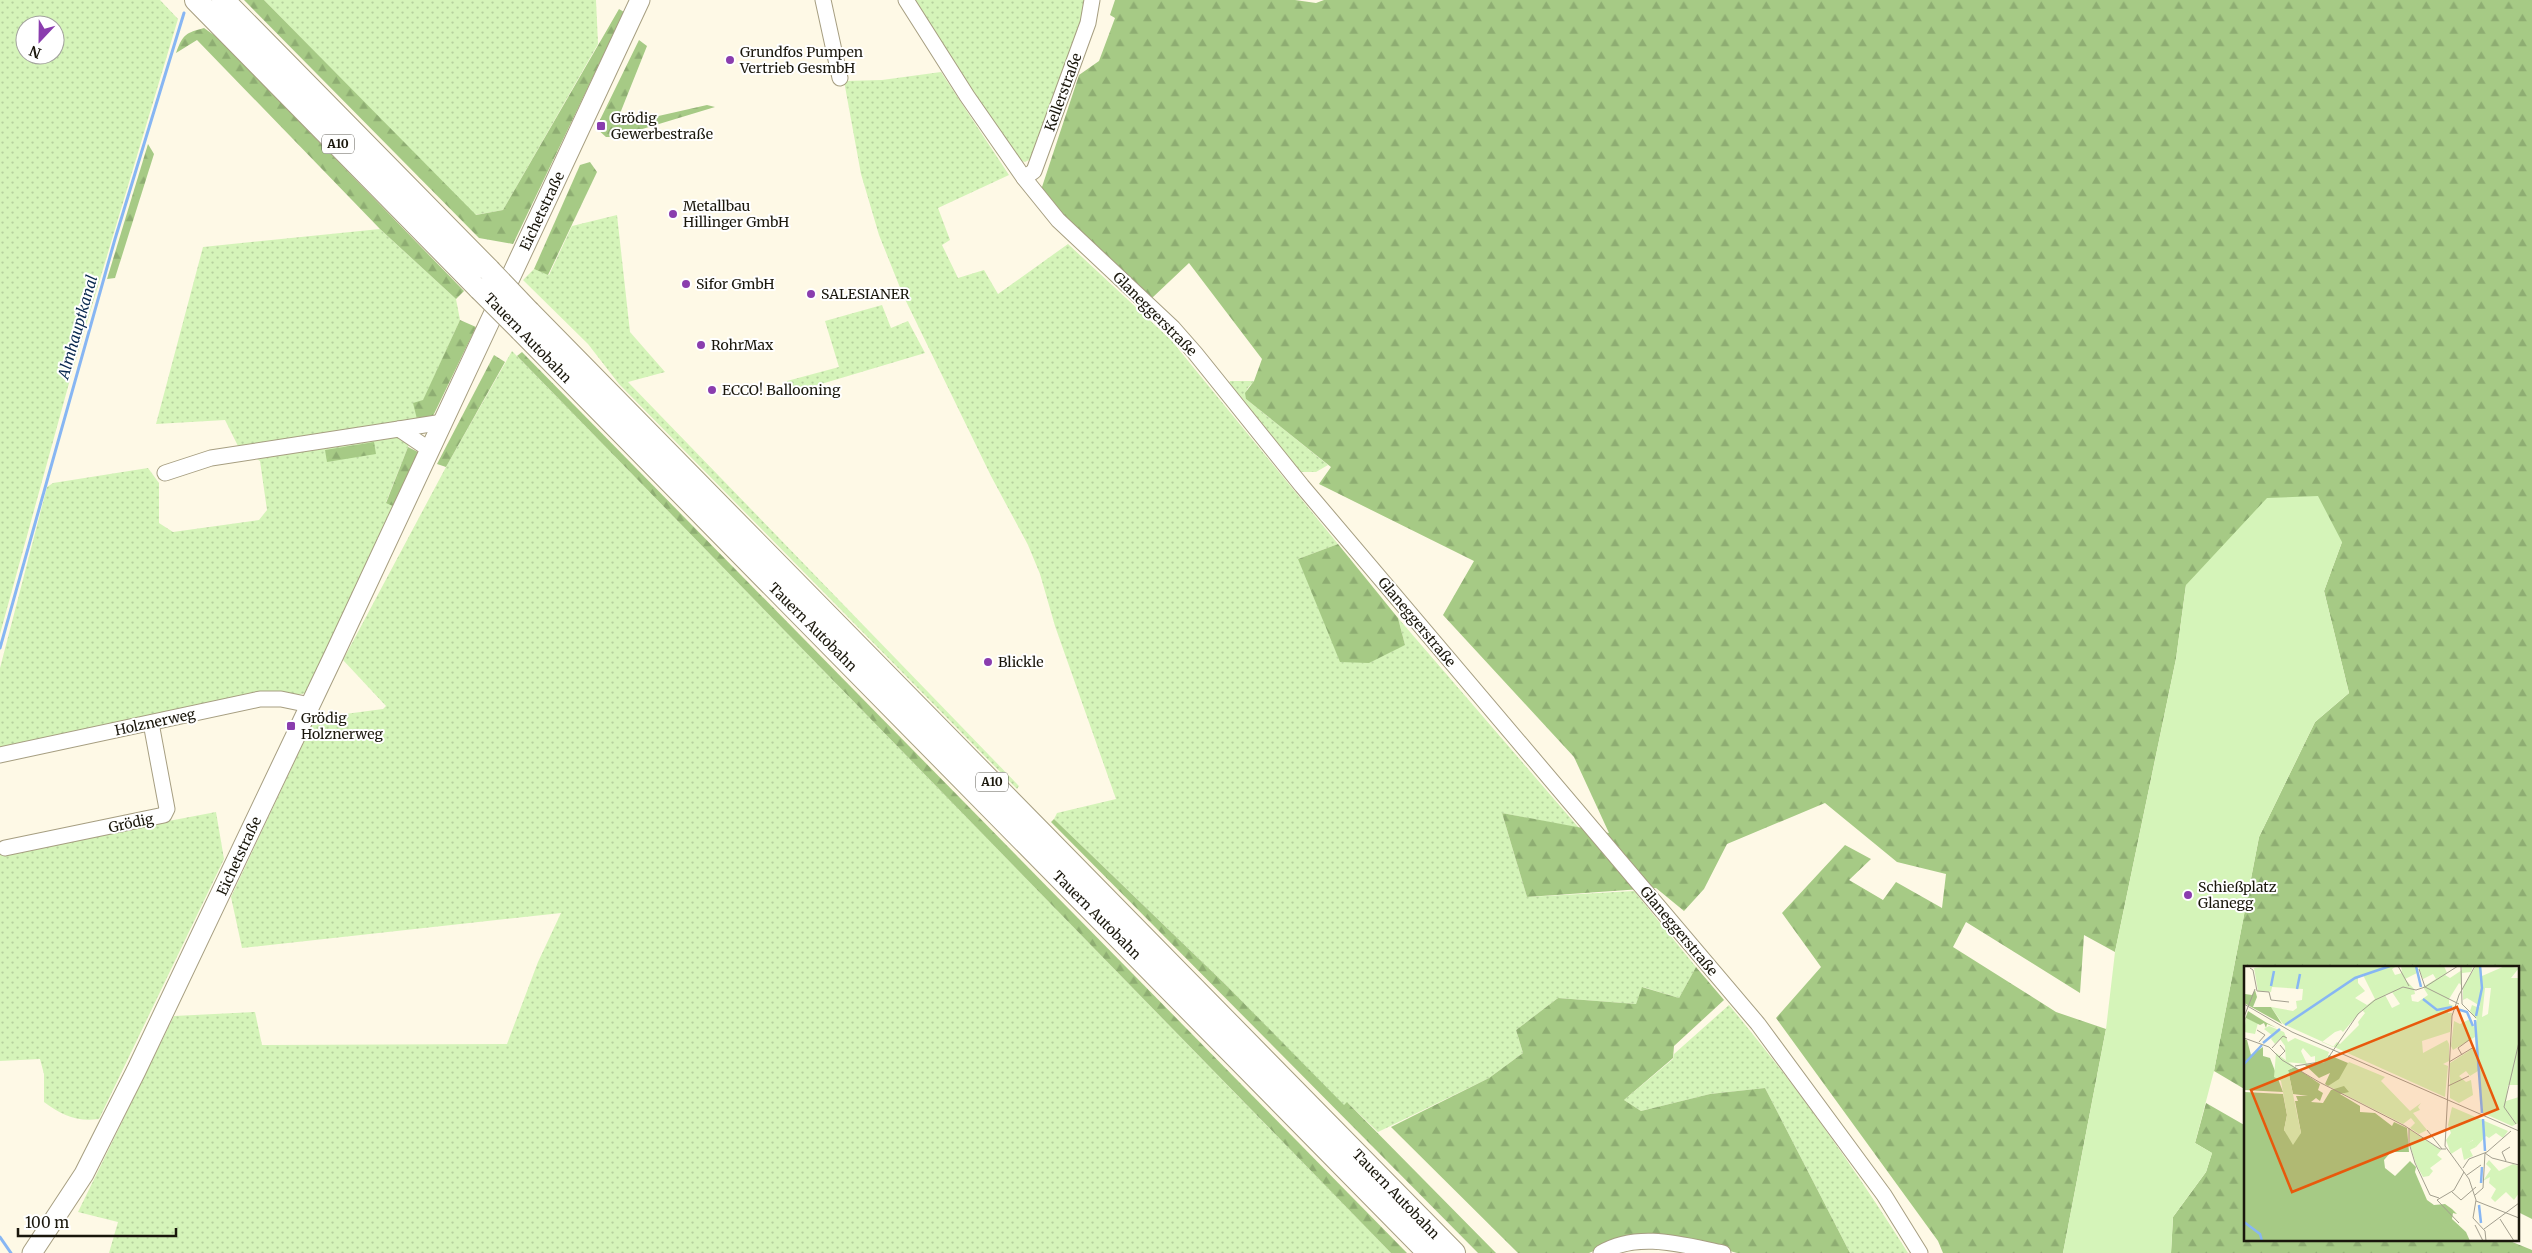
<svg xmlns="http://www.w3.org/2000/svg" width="2532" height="1253" viewBox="0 0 2532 1253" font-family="Merriweather,serif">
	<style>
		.grass { fill: url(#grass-dots); fill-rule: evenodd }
		.forest { fill: url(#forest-firs) }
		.garden { fill: #d5f4b9 }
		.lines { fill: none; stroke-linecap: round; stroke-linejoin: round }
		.stream { stroke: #87b6f3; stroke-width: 3 }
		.minor-casing { stroke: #a69e81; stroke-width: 17 }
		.major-casing { stroke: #a69e81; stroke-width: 21 }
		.highway-casing { stroke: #a69e81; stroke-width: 24 }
		.minor { stroke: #fff; stroke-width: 15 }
		.major { stroke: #fff; stroke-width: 19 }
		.highway { stroke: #fff; stroke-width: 22 }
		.highway-bridge-casing { stroke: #a69e81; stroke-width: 24; stroke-linecap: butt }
		.highway-bridge { stroke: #fff; stroke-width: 22 }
		.poi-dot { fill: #8a3dae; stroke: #fff; stroke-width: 2 }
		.labels { text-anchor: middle; stroke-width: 4; stroke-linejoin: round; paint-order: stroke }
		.shield { fill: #fff; stroke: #5f5d55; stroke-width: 1 }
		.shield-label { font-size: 12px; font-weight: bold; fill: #1a170c }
		.poi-label { font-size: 14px; fill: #1a170c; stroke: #fff; text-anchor: start }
		.street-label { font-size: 14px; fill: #1a170c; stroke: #fff }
		.water-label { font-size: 15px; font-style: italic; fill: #09294f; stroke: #fff }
		.inset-river { fill: none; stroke: #87b6f3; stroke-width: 2.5 }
		.inset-road { fill: none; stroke: #a39f8f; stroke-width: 1 }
		.view { fill: #e8590c; fill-opacity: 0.15; stroke: #e8590c; stroke-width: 2.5 }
		.inset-edge { fill: none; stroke: #1a170c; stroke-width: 2.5 }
	</style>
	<defs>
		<pattern id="grass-dots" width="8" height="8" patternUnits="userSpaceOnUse" patternTransform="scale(1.25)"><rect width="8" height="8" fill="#d5f4b9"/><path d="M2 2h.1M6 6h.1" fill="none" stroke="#b6d09e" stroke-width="1.8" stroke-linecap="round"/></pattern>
		<pattern id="forest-firs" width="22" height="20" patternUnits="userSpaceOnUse" patternTransform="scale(1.25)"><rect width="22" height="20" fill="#a6ca85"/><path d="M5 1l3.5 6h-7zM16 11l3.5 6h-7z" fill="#8ead72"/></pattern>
	</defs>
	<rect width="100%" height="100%" fill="#fef9e6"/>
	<!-- grass -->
	<g class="grass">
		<path d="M0,0H160L178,19L71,376L0,634ZM25,25H55V55H25Z"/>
		<polygon points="264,0 596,0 598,44 503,210 475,215"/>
		<polygon points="913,0 1085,0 1079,33 1031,159 1025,162 1019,160 1010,149"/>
		<polygon points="941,72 1009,175 938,208 950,240 942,245 958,278 984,270 998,294 1068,244 1171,340 1338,544 1298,559 1405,645 1398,618 1579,828 1502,813 1527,897 1634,891 1696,967 1679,998 1643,987 1636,1004 1558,998 1516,1030 1523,1053 1489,1078 1378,1132 1348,1103 1344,1106 1225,984 1054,819 1057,813 1116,799 1055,626 1040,574 1028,545 991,476 903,295 879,235 861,174 844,81 882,80"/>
		<polygon points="617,215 630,332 665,372 628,382 1019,786 1017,789 619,384 588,344 523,280 534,269 549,275 572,226"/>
		<polygon points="380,229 456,299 460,320 423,401 408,447 386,502 395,507 307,693 0,750 0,668 47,487 53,483 148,468 159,483 159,523 173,532 259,520 267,510 260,461 239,448 225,420 156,424 203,247"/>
		<polygon points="882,305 891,328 908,321 925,353 791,393 787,381 839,367 825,321"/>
		<polygon points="512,351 1391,1253 109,1253 118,1222 78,1212 174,1016 255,1012 262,1045 507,1044 538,962 561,913 242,948 231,897 315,718 383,709 386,706 343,660 446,467"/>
		<polygon points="1230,381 1254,381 1247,389 1246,399 1328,465 1316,472 1298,472 1228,386"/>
		<path d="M216,812L224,859L99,1119C76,1122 62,1115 44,1102V1074L40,1059L0,1061V853Z"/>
		<path d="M1729,1005C1794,1083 1854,1167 1908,1253H1850L1765,1088L1710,1094L1641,1111L1624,1100L1673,1059L1674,1054Z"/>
	</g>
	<!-- forest -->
	<g class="forest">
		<polygon points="244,0 264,0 476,215 503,210 619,9 624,12 513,244 479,238"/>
		<polygon points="1115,0 1295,0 1316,3 1324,0 2532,0 2532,1219 2518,1212 2518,967 2246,967 2246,1090 2214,1071 2259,837 2315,722 2349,693 2324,591 2342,542 2186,585 2176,659 2115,952 2084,935 2080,993 1966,922 1953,947 2056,1012 2106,1029 2063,1253 1943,1253 1938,1241 1776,1018 1821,967 1782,913 1845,845 1871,859 1849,880 1883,900 1896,882 1942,908 1946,874 1897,862 1825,803 1727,844 1704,889 1684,911 1656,888 1527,897 1502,813 1609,833 1574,757 1443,615 1474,561 1319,484 1331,467 1246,399 1245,393 1254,381 1262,359 1189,263 1152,298 1063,217 1041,190 1079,75 1099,61 1115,18 1110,15"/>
		<path d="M204,28L218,38L464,291L456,299L380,229L197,40L176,53C183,34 186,33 204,28Z"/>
		<polygon points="639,40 647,46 619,116 623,124 707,105 715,107 616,137 606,137 596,128"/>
		<polygon points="148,144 154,154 115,278 107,279"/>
		<polygon points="590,162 597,172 548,275 534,269 580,165"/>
		<polygon points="460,320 476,327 433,416 417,419 413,403 423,400"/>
		<polygon points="522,352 1407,1253 1391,1253 517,356"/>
		<polygon points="494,355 505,362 446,467 437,464"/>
		<polygon points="374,442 376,454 327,462 325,450"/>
		<polygon points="408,447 420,453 395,507 386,503"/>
		<polygon points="1338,544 1398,618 1405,645 1369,663 1340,662 1298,559"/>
		<polygon points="1054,819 1225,984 1344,1105 1347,1102 1496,1253 1478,1253 1051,822"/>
		<polygon points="1696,967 1724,1000 1674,1046 1673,1058 1624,1100 1641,1111 1710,1094 1765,1088 1850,1253 1737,1253 1716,1247 1614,1242 1589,1253 1518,1253 1391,1127 1489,1078 1523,1053 1516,1030 1558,998 1636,1004 1642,987 1679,998"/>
		<polygon points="2206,1103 2246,1126 2246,1239 2505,1239 2532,1250 2532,1253 2171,1253 2173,1217 2206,1172 2212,1153 2195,1143"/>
	</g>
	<!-- garden -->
	<polygon class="garden" points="2318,496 2342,542 2324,591 2349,693 2315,722 2259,837 2214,1071 2195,1143 2212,1153 2206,1172 2173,1217 2171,1253 2063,1253 2106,1029 2115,952 2176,659 2186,585 2267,498"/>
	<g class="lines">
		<!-- stream -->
		<g class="stream">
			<polyline points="0,648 115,239 184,13"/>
			<polyline points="0,1237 11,1253"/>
		</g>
		<defs>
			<g id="minor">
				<polyline points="823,0 840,78"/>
				<polyline points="906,0 967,96 1024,178 1058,220 1173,328 1195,353 1302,486 1758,1024 1884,1195 1920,1253"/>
				<polyline points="1024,178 1034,171 1088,23 1092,0"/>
				<polyline points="399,429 443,422"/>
				<polyline points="165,473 211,458 399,429 430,450"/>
				<polyline points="0,755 260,699 281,699 310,705"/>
				<polyline points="5,848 164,815 167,809 151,723"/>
				<path d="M1601,1253C1638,1231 1683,1245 1723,1253"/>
			</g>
			<polyline id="major" points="32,1253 84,1174 136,1071 334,655 640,0"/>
			<g id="highway">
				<polyline points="196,0 480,289"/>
				<polyline points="223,0 489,270"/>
				<polyline points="529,312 1454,1253"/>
				<polyline points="521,330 1429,1253"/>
			</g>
		</defs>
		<!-- minor casing -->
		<use href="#minor" class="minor-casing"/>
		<!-- major casing -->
		<use href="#major" class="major-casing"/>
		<!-- highway casing -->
		<use href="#highway" class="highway-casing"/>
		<!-- minor -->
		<use href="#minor" class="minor"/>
		<!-- major -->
		<use href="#major" class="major"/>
		<!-- highway -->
		<use href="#highway" class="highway"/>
		<defs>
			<g id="highway-bridge">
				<polyline points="489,270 529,312"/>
				<polyline points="480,289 521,330"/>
			</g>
		</defs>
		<!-- highway-bridge casing -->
		<use href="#highway-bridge" class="highway-bridge-casing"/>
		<!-- highway-bridge -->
		<use href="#highway-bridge" class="highway-bridge"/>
	</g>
	<!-- markers -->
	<g class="poi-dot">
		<circle cx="730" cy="60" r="5"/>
		<rect x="596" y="121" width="10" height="10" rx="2.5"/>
		<circle cx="673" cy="214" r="5"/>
		<circle cx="686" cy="284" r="5"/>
		<circle cx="811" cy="294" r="5"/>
		<circle cx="701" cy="345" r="5"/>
		<circle cx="712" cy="390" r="5"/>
		<circle cx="988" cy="662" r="5"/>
		<rect x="286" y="721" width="10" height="10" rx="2.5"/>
		<circle cx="2188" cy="895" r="5"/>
	</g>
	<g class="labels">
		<!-- shield labels -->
		<g class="shield">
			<rect x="322" y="134.5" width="32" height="19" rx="4"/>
			<rect x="976" y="772.5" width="32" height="19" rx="4"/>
		</g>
		<g class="shield-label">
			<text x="338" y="148">A10</text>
			<text x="992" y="786">A10</text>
		</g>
		<!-- poi labels -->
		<g class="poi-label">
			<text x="740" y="57">Grundfos Pumpen<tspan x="740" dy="16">Vertrieb GesmbH</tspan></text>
			<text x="611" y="123">Grödig<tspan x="611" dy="16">Gewerbestraße</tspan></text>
			<text x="683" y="211">Metallbau<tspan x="683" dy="16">Hillinger GmbH</tspan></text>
			<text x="696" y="289">Sifor GmbH</text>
			<text x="821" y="299">SALESIANER</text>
			<text x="711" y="350">RohrMax</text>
			<text x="722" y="395">ECCO! Ballooning</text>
			<text x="998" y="667">Blickle</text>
			<text x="301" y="723">Grödig<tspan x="301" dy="16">Holznerweg</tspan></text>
			<text x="2198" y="892">Schießplatz<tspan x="2198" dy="16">Glanegg</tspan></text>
		</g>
		<!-- street labels -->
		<g class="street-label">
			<text transform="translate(1063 92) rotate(-70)" y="5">Kellerstraße</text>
			<text transform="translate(542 211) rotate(-65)" y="5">Eichetstraße</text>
			<text transform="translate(1155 314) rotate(45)" y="5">Glaneggerstraße</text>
			<text transform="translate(528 338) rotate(46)" y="5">Tauern Autobahn</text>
			<text transform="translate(1417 622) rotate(50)" y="5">Glaneggerstraße</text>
			<text transform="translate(813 627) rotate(45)" y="5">Tauern Autobahn</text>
			<text transform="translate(155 722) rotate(-12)" y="5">Holznerweg</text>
			<text transform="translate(131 823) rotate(-12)" y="5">Grödig</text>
			<text transform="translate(239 856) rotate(-65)" y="5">Eichetstraße</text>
			<text transform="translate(1097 915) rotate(45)" y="5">Tauern Autobahn</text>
			<text transform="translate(1679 931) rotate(50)" y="5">Glaneggerstraße</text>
			<text transform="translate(1396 1194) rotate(46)" y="5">Tauern Autobahn</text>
		</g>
		<!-- water labels -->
		<g class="water-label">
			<text transform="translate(78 327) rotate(-74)" y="5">Almhauptkanal</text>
		</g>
	</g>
	<!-- overview -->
	<g transform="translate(2244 966)">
		<rect width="275" height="275" fill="#fef9e6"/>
		<path d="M28,0H153L148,3L151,9L158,7L157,0H172L173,7L161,13L170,23L171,28L167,29L168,35L174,36L184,29L179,21L192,13L189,8L179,13L174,0H200L203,7L201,9L206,12L218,4V0H229L227,6L218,7V20L215,17L205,33V38L210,40L204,43V47H208L206,66L178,75L179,87L203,74L205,78V95L199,98L204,100L201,131L39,58L27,41L49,45L53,42L52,35L58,34L59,23L28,21L27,26L14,25L10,2ZM119,9L131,33L123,39L111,32L121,25L114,17V11ZM148,26L156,38L148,42L141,29ZM118,44L121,47L114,56L115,59L96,78L93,76L89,81L78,76L91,66L97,64L99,66ZM232,0H237L238,10L261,0L275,2L267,12H275V124L274,119H264L262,135L275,131V157L268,160L239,147L234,105L226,110L222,105L215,110L222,116L227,114L229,129L215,137L206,132V97L231,81L233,91L231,71L209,84L207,80L210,55L216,58L226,53L230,61L233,54L226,45L228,39L235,42L236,40L223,32L219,34V21ZM241,22H247L244,48L238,51ZM2,52L14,57L11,68L0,66ZM25,60L40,66L44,76L51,72L85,86L83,92L71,97V90L67,91L59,82L57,85L63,98L42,96L41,80L36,73L31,78L27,73L29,70L20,63ZM105,96L141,111L137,115L166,145L177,137L174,141L176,144L169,147L183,164L175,168L166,162L171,157L167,152L159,158L84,120ZM208,141L264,165L259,172L252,167L245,172L242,170L232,181L229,174L207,188L202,174L207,167L204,159ZM165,163L197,184L193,189L198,193L186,202L189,205L185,210L179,211L172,198L166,179ZM245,194L255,205L269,198L275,200V227L270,234L262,226L251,236L247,232L252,223L245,217L246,211L239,215L247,203L242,198Z" fill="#d5f4b9" fill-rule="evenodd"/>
		<path d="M11,24L13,31L9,41H27L38,58L0,37L1,28L8,29ZM4,45L23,57L33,62L23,58L22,62L20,57L16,59L2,52L0,56ZM0,73L3,74L7,89L19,81V90L26,92L39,126L0,124ZM85,89L104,97L95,113L84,120L81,118L86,107L75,112L61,99L81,96ZM51,101L76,118L74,124L79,127L76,135L72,132L67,136L79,137L87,124L100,120L105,126L96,128L116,140V146L131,147L148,160L150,156L163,162L165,186H147L140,194L141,202L151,210L166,195L172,201L171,206L183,234L190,239L201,238L208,243L213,248L209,247L208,253L222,266L226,275H0V126L39,128L43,149L40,164L46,171L57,167L51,135H54L52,130H64L49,128L44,104Z" fill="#a6ca85"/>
		<path d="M230,174L232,181L226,184L229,190L220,194L217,180Z" fill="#d5f4b9"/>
		<path d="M32,87L51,101L44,104L57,167L49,179L40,164L43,149L37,115L30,111Z" fill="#d5f4b9"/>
		<path class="inset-river" d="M172,0L177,21M27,20L30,5M53,23L56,8M179,33L193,44L208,41M213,43L223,46L229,60M232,50L238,22L236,0M231,54L238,147M41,59L111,12L146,0M19,77L36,63M0,98L18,79M239,153L241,185M237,217L238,201M235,239L237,257M0,256L16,268L18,275"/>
		<path class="inset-road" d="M154,0L165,20M217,0L218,38L232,52M231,0L215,29L208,50L201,180L225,213L232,234L229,252L241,265L242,275M6,2L9,4L13,25L25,26L27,34L45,36M175,3L181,21M181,21L215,38M0,38L48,66L275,165M0,51L11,23M13,64L21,69L15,76M0,72L25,81L38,94L75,116L161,160L196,183H202M28,82L39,70L43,72M218,89L214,82L225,74M35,91L41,85L36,79M205,96L230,81M51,100L82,95L114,48L131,34L159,21L172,24L181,21L214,0M204,120L225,110M272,158L260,141L275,76M165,162V177L171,197L186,229L195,232M183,164L198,183M241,187L248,192L275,199M262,195L258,186L266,181M219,202L225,193L243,186L267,165M223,209L237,199M208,226L217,234L232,221M231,229L239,222L241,187M232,235L275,252M256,253L270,275M215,257L193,234L210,224L220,206M231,259L239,275M240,263L275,237"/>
		<path class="view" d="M213,41L254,143L48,226L7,124Z"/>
		<rect width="275" height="275" class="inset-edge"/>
	</g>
	<!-- north arrow -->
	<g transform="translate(40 40) rotate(202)"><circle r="24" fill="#ffffff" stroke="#a3a29e"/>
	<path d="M0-4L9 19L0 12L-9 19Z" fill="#8a3dae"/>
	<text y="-8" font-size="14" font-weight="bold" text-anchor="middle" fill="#1a170c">N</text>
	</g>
	<!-- scale -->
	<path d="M18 1228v8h158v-8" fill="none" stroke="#1a170c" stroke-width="2.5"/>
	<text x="25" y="1228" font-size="15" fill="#1a170c" stroke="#ffffff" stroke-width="4" paint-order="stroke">100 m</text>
</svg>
